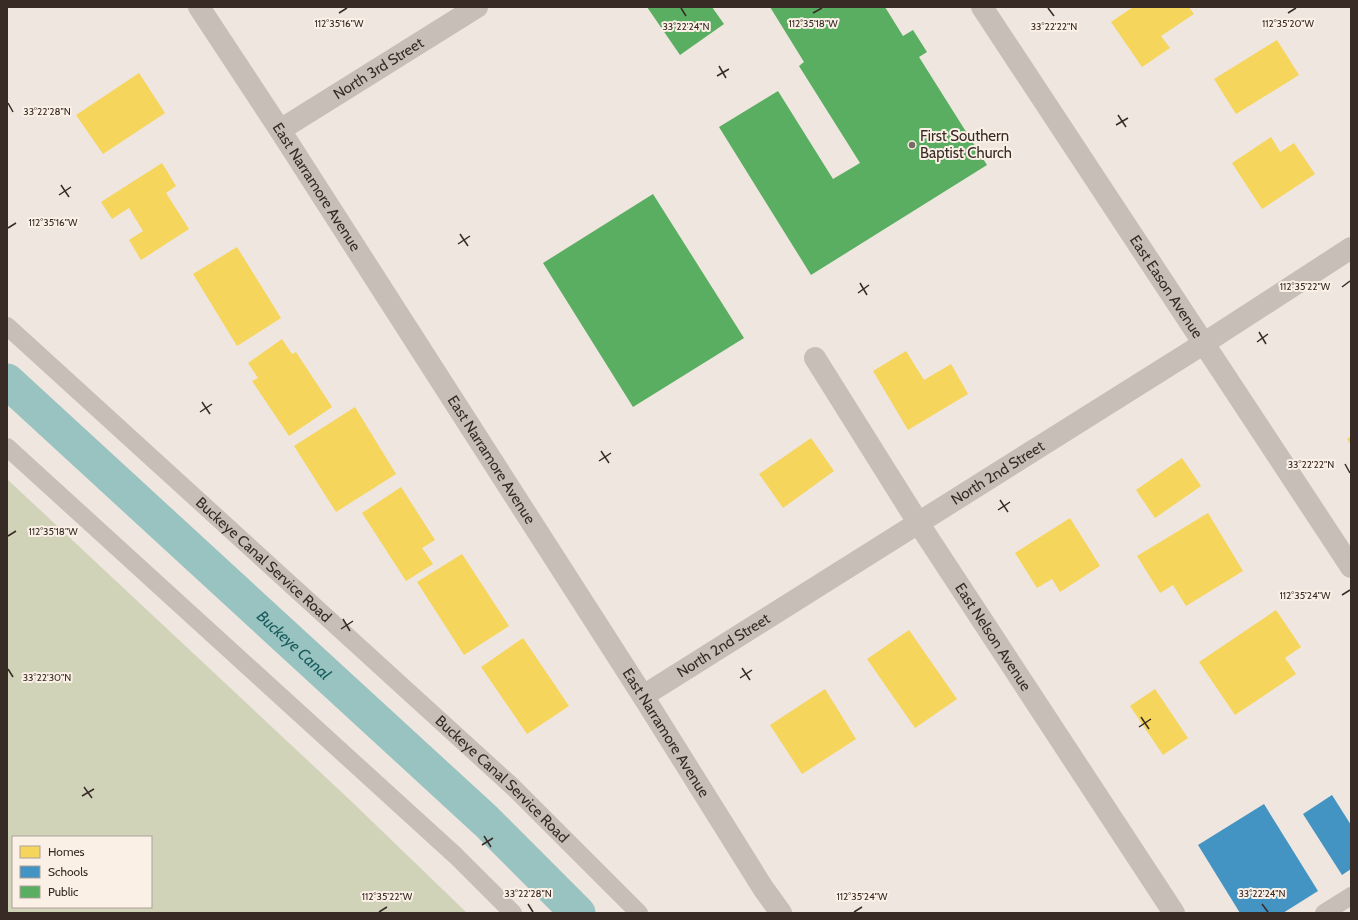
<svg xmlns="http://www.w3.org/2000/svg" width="1358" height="920" viewBox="0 0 1358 920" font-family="Cabin,sans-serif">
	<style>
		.green { fill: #d0d3b8; fill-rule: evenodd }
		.homes { fill: #f6d55c }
		.schools { fill: #4393c3 }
		.public { fill: #5aae61 }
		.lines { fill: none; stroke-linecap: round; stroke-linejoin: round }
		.canal { stroke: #99c3c0; stroke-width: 35 }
		.lane { stroke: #c7beb8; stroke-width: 18 }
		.street { stroke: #c7beb8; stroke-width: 22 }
		.ticks { fill: none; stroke: #382b26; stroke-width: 1.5 }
		.poi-dot { fill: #786c67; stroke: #fbf0e6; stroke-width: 1.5 }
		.labels { text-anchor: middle; stroke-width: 4; stroke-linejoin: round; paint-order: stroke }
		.street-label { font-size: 15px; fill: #382b26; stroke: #fbf0e6 }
		.poi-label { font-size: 15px; fill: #382b26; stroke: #fbf0e6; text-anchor: start }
		.water-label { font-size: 16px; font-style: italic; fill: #185d5d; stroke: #fbf0e6 }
		.ticks-label { font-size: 10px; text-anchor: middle; fill: #382b26; stroke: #fbf0e6; stroke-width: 4; stroke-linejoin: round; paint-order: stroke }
	</style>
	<rect width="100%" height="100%" fill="#eee6df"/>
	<!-- green -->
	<path class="green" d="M7,479L351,801L467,913H7ZM13,837H151V907H13Z"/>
	<!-- homes -->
	<g class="homes">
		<polygon points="1133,7 1189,7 1194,14 1161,36 1170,48 1142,67 1111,22"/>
		<polygon points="1277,40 1299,75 1236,114 1214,79"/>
		<polygon points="139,73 165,113 103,154 76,115"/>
		<polygon points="1271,137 1280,152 1294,143 1315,174 1262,209 1232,163"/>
		<polygon points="162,163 176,186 166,193 189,229 141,260 129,240 143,231 129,208 112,219 101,202"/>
		<polygon points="237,247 281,318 237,346 193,274"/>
		<polygon points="282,339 292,354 296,352 332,407 289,436 252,381 258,378 248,363"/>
		<polygon points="906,351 924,380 951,364 968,394 908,430 873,371"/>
		<polygon points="355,407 396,474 336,512 294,446"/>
		<polygon points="1351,436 1351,445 1347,439"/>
		<polygon points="811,438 834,471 783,508 759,474"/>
		<polygon points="1182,458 1201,486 1155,518 1136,490"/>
		<polygon points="401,487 435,540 422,548 433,564 406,581 362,513"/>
		<polygon points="1208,513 1243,571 1186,606 1173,585 1160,593 1137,556"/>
		<polygon points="1070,518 1100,566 1060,592 1052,579 1037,588 1015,553"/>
		<polygon points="462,554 509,626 464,655 417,582"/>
		<polygon points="1276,610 1301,647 1285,658 1296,674 1235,715 1199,662"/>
		<polygon points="909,630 957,699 915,728 867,659"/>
		<polygon points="523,638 569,706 527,734 481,667"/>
		<polygon points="825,689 856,739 802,774 770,725"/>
		<polygon points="1155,689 1188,738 1163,755 1130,706"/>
	</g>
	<!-- schools -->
	<g class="schools">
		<polygon points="1332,795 1351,825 1351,869 1342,875 1303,814"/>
		<polygon points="1264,804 1318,891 1283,913 1240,913 1198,845"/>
	</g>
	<!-- public -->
	<g class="public">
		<polygon points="647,7 712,7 724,24 680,55"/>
		<polygon points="770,7 885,7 903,36 913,30 927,52 919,57 987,165 811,275 719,127 778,91 833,179 860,163 799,66 804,62"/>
		<polygon points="653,194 744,338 633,407 543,263"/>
	</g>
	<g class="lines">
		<!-- canal -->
		<path class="canal" id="s1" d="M7,381L486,821L578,913"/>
		<!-- lane -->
		<g class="lane">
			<path id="s2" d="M7,326L514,788L639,913"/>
			<polyline points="7,447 456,856 513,913"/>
			<polyline points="1324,913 1351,896"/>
		</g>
		<!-- street -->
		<g class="street">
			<path id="s3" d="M199,7L280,130L643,696L763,888L781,913"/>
			<path id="s4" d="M982,7L1351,567"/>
			<path id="s5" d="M280,130L477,7"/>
			<path id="s6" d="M815,358L919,524L1174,913"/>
			<path id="s7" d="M643,696L1203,344L1351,248"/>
		</g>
	</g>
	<!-- ticks -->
	<path class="ticks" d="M681,8L686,16M1048,8L1054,16M339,13L347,8M813,13L822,8M1288,13L1296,8M719,66L726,78M717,76L729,69M8,103L13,112M1118,115L1126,127M1116,125L1128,118M61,185L69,197M59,195L71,187M8,228L16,223M460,234L468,246M458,244L470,236M860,283L867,295M1342,287L1350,281M858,293L869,285M1259,332L1266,344M1257,342L1268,334M202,402L210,414M200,412L212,404M601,451L609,463M599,461L611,453M1345,464L1350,473M1000,500L1008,512M998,510L1010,502M8,536L16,531M1342,595L1350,590M343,619L350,631M341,629L353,621M742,668L750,680M8,669L13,677M740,678L752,670M1141,717L1149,729M1139,727L1151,719M84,787L92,798M82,796L94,789M484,836L491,847M482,845L493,838M528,904L533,912M1262,904L1268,912M379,912L387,907M854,912L862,907"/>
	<!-- markers -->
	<circle class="poi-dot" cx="912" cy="145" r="4"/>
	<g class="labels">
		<!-- street labels -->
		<g class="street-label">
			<text dy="5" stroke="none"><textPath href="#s5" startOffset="116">North 3rd Street</textPath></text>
			<text dy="5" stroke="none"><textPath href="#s3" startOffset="215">East Narramore Avenue</textPath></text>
			<text dy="5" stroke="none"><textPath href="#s4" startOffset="335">East Eason Avenue</textPath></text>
			<text dy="5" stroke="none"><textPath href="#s3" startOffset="539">East Narramore Avenue</textPath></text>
			<text dy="5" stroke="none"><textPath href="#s7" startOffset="419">North 2nd Street</textPath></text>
			<text dy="5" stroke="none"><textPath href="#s2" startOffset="347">Buckeye Canal Service Road</textPath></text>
			<text dy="5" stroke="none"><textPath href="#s6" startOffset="331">East Nelson Avenue</textPath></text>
			<text dy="5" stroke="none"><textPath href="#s7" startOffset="95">North 2nd Street</textPath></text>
			<text dy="5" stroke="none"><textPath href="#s3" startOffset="863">East Narramore Avenue</textPath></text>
			<text dy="5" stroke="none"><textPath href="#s2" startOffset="671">Buckeye Canal Service Road</textPath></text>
		</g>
		<!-- poi labels -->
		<g class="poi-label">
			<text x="920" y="141">First Southern<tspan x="920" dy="17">Baptist Church</tspan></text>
		</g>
		<!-- water labels -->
		<g class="water-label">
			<text dy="6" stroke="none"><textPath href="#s1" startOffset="390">Buckeye Canal</textPath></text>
		</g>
	</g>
	<g class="ticks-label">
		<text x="339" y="27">112°35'16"W</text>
		<text x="813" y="27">112°35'18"W</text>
		<text x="1288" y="27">112°35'20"W</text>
		<text x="686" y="30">33°22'24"N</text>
		<text x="1054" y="30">33°22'22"N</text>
		<text x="47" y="115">33°22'28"N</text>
		<text x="53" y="226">112°35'16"W</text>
		<text x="1305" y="290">112°35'22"W</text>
		<text x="1311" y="468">33°22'22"N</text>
		<text x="53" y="535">112°35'18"W</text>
		<text x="1305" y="599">112°35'24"W</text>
		<text x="47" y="681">33°22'30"N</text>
		<text x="528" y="897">33°22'28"N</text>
		<text x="1262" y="897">33°22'24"N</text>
		<text x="387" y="900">112°35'22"W</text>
		<text x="862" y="900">112°35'24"W</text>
	</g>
	<!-- border -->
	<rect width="1358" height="920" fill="none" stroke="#382b26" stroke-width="16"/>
	<!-- legend -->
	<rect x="12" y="836" width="140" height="72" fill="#fbf0e6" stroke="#ada199"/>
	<rect x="20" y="846" width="20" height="12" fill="#f6d55c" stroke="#ada199"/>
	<text x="48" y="856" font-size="12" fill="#382b26">Homes</text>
	<rect x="20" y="866" width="20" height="12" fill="#4393c3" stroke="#ada199"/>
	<text x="48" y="876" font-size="12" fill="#382b26">Schools</text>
	<rect x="20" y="886" width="20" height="12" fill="#5aae61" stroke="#ada199"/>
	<text x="48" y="896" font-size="12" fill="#382b26">Public</text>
</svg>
